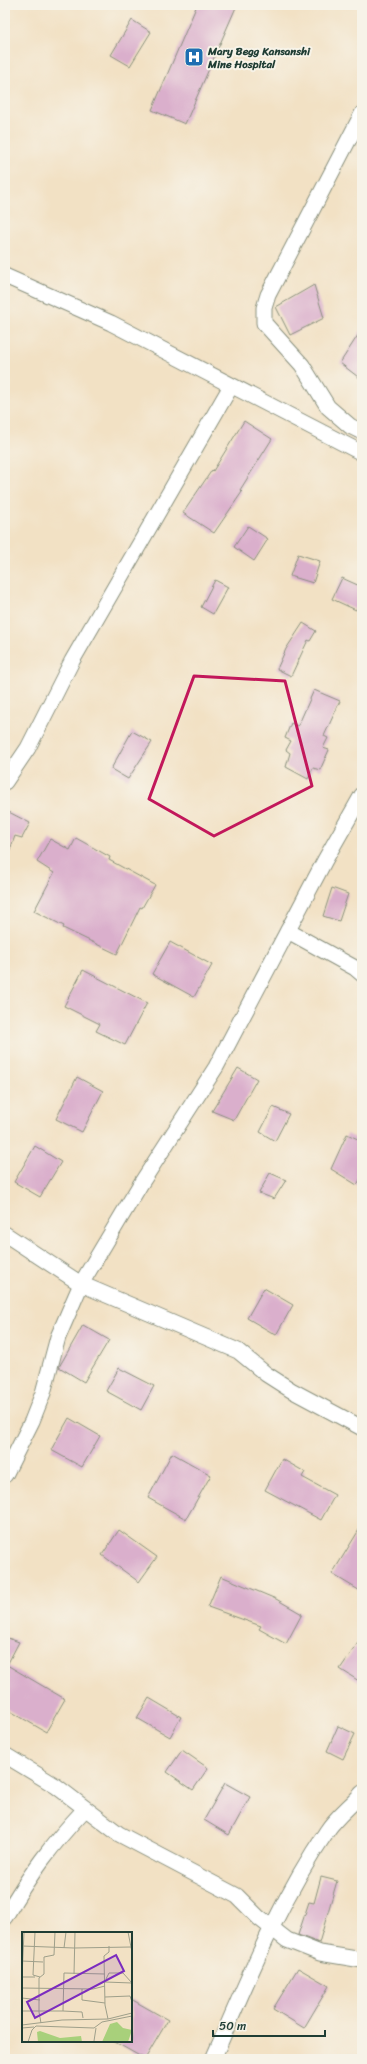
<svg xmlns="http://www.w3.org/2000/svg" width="367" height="2064" viewBox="0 0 367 2064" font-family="Sriracha,sans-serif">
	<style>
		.building { fill: #daafcc }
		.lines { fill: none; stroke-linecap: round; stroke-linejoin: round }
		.street-casing { stroke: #888f7c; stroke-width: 17 }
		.street { stroke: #fff; stroke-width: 15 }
		.marked { fill: none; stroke: #c2185b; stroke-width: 3; stroke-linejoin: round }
		.labels { text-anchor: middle; stroke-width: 4; stroke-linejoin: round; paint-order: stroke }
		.poi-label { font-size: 11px; font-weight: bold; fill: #1f3d34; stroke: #f7f3e8; text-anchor: start }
		.inset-road { fill: none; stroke: #9e9f8a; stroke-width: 1 }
		.view { fill: #7b2cbf; fill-opacity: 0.15; stroke: #7b2cbf; stroke-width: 2 }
		.inset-edge { fill: none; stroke: #1f3d34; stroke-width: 2 }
	</style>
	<rect width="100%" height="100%" fill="#f7f3e8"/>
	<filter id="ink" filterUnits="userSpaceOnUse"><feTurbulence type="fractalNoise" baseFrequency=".025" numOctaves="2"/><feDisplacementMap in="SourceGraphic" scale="8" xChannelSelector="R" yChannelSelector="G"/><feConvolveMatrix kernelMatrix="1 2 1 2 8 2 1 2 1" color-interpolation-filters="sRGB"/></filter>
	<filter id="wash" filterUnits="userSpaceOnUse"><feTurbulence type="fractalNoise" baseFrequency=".012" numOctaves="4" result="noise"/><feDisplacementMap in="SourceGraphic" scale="16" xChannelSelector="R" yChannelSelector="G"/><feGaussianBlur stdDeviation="0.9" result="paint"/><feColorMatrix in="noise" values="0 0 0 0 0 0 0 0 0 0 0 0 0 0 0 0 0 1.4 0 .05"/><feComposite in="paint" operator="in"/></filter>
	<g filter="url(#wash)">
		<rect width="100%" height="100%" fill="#f2e1c4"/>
		<g id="blocks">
			<!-- building -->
			<g class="building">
				<polygon points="197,5 237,5 185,124 152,110"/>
				<polygon points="132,20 151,32 130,66 111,55"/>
				<polygon points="314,285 324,318 290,335 276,307"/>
				<polygon points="362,329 362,380 340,363"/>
				<polygon points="244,421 272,439 240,490 242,492 214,533 183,513 212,470 213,471"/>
				<polygon points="248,526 268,539 254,561 234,547"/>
				<polygon points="298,554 320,561 313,583 290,576"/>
				<polygon points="342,578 362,587 362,597 356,610 332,599"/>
				<polygon points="215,580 228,587 213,614 201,607"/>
				<polygon points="303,623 316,631 310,641 308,640 291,676 277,669 286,649"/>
				<polygon points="314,690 340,701 324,736 328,738 323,748 329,750 320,770 313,768 308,779 286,767 290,753 286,750 291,741 285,738 291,723 298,726"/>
				<polygon points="132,731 152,742 128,779 111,769"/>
				<polygon points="5,810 30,823 22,838 15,836 6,861"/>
				<polygon points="76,838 110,857 109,860 155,885 142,908 140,907 117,954 63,928 64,926 34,911 54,873 37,862 50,839 70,850"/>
				<polygon points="332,888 348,894 339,921 323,916"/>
				<polygon points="170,942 212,965 194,997 152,974"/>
				<polygon points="83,970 147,1003 125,1045 96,1031 100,1024 64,1006"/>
				<polygon points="238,1068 257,1079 234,1120 212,1111"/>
				<polygon points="77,1077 103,1091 82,1132 56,1119"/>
				<polygon points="273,1107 289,1114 275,1141 260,1132"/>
				<polygon points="347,1134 362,1141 362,1176 357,1185 331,1169"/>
				<polygon points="35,1146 61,1162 40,1197 14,1182"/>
				<polygon points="270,1173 286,1180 274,1199 259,1193"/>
				<polygon points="264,1288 293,1305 276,1335 247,1318"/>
				<polygon points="83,1325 109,1340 84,1382 59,1367"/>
				<polygon points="119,1368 154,1386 141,1410 106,1391"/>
				<polygon points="69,1418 100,1436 82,1467 51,1450"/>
				<polygon points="172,1453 211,1475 186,1519 148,1498"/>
				<polygon points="282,1459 305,1472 302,1477 335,1495 321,1520 265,1490"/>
				<polygon points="362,1525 362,1592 332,1574"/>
				<polygon points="119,1530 157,1557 139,1582 102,1555"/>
				<polygon points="221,1576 276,1599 302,1614 286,1644 259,1629 261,1626 208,1607"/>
				<polygon points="5,1637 19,1642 7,1665 65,1699 46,1732 5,1708"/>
				<polygon points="362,1637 362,1683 340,1669"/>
				<polygon points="149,1698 181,1717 170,1737 137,1718"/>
				<polygon points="338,1726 355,1734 343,1759 327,1751"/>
				<polygon points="182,1750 208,1768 193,1790 167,1772"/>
				<polygon points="225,1783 250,1797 229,1835 204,1820"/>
				<polygon points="321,1877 337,1881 319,1943 298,1935 309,1902 314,1903"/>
				<polygon points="298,1968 329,1986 304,2028 273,2009"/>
				<polygon points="131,1999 168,2020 145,2059 113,2041 131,2041"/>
			</g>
		</g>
	</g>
	<g filter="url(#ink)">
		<use href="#blocks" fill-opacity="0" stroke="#888f7c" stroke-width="1"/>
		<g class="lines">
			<defs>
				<g id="street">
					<polyline points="362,114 268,295 264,308 264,323 302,365 328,407 350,426 362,432"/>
					<polyline points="5,276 111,323 362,453"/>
					<polyline points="5,782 28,748 72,661 231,386"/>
					<polyline points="288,931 355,968 362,974"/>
					<polyline points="5,1234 81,1284 238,1351 266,1374 291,1390 362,1428"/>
					<polyline points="5,1475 32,1421 43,1393 58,1337 81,1284 140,1185 216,1067 325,860 362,795"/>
					<polyline points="5,1755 56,1786 119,1834 237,1896 259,1918 287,1940 320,1953 362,1960"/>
					<path d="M5,1917C29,1875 52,1844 85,1809"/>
					<path d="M213,2059C247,1982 279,1901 327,1831C336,1817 351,1806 362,1793"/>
				</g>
			</defs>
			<!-- street casing -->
			<use href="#street" class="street-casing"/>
			<!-- street -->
			<use href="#street" class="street"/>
		</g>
	</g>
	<!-- marked area -->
	<path class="marked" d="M194,676L285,681L312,786L214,836L149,799Z"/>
	<!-- icons -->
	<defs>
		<symbol id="hospital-square" viewBox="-11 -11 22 22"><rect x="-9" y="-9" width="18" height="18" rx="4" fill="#1f6fb2" stroke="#f7f3e8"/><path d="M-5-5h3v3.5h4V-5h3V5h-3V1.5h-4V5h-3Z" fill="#fff"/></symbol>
	</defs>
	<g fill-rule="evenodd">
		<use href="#hospital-square" x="183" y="46" width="22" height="22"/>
	</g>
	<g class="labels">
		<!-- poi labels -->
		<g class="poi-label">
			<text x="208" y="55">Mary Begg Kansanshi<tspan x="208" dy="13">Mine Hospital</tspan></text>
		</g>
	</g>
	<!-- overview -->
	<g transform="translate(22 1932)">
		<rect width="110" height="110" fill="#f2e1c4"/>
		<path d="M95,90L101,96L110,98L106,110H80L88,92ZM18,99L38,106L59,104L60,110H16L15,100Z" fill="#a8d07b"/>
		<path class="inset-road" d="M13,0L11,43L18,45M106,0L110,20M0,14L52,16M42,16L44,0M52,16L109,15M0,29L21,30M52,42L53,0M0,45L2,0M0,45H13M84,47L87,41H101L110,51M83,50L110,51M0,56L71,57L83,54M60,57V68L83,71M83,65L108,64L110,70M0,66L18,68M0,79H41M61,86L60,80L41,79L42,41L83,42M86,87L83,73L82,24L87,20V14M19,91L17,80V46L22,42V25L32,23L33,0M0,93L40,88L86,87L110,81M0,96L12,95M72,109L74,96M6,110L10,98L14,94L72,96L80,90L110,84"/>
		<path class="view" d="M94,23L102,39L13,86L5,70Z"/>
		<rect width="110" height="110" class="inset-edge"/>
	</g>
	<!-- margin -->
	<rect width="367" height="2064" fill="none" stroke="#f7f3e8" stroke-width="20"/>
	<!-- scale -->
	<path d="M213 2030v6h112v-6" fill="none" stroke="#1f3d34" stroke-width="2"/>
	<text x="219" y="2030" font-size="12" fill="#1f3d34" stroke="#f7f3e8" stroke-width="3" paint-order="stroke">50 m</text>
</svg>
